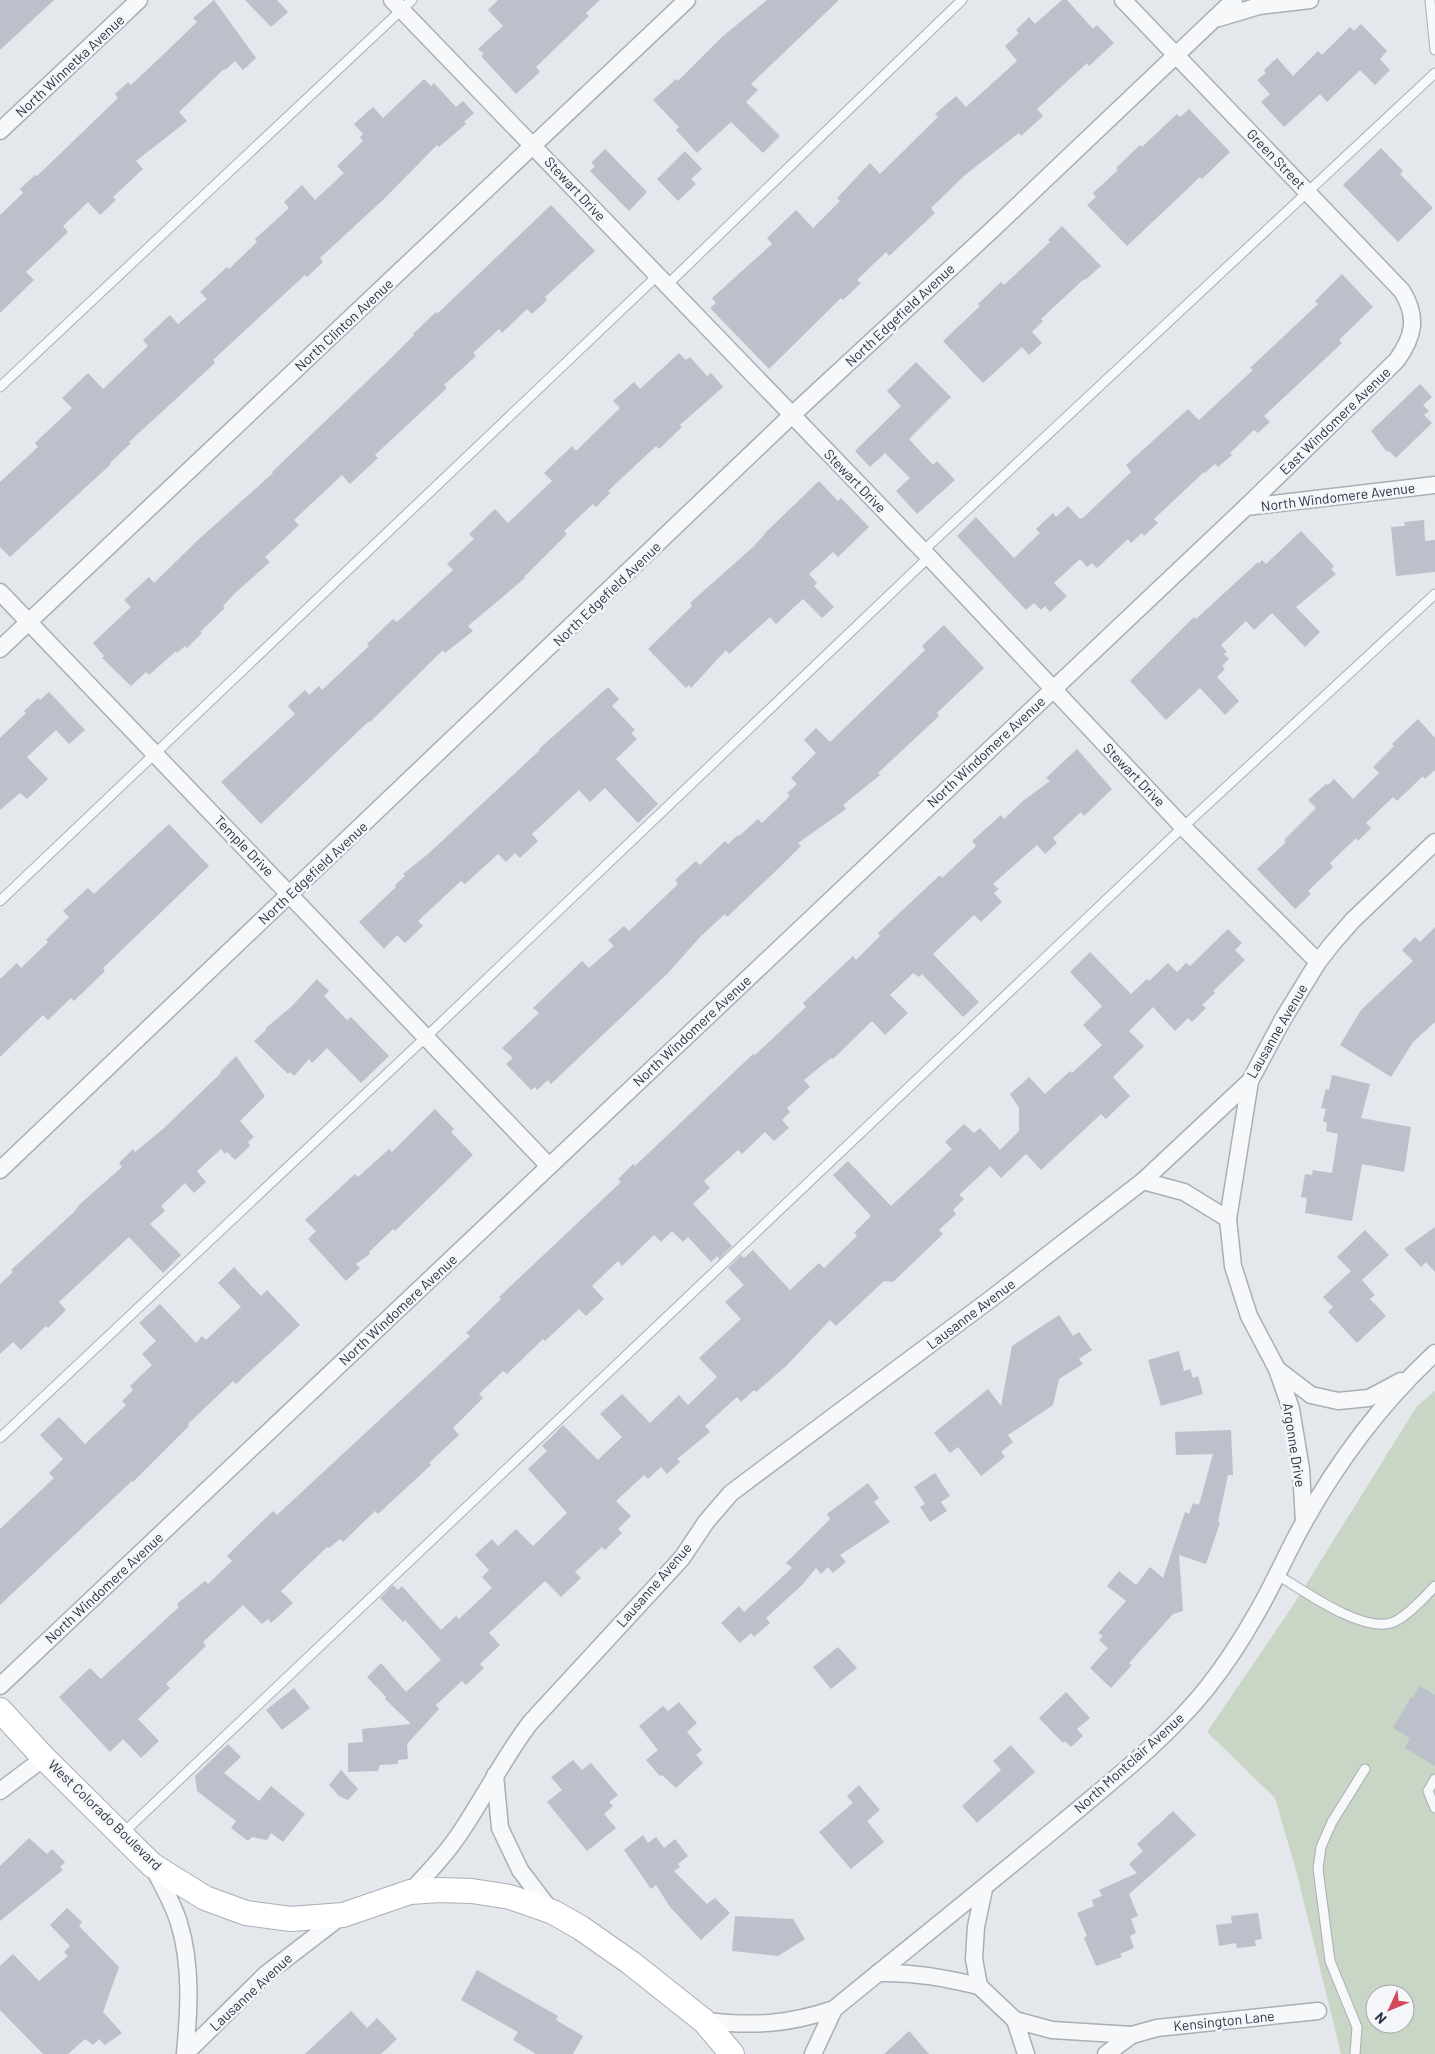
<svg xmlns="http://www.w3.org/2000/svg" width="1435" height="2054" viewBox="0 0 1435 2054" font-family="Barlow,sans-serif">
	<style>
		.green { fill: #c9d6c5; fill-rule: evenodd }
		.building { fill: #bbc0ca }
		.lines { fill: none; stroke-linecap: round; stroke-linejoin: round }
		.lane-casing { stroke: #a9aeb7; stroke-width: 11 }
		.street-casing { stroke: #a9aeb7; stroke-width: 19 }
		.secondary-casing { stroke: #a9aeb7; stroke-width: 26 }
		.lane { stroke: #f7f8fa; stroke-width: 9 }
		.street { stroke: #f7f8fa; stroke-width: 16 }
		.secondary { stroke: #fff; stroke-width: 24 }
		.labels { text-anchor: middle; stroke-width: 5; stroke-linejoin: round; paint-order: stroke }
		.street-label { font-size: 14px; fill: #2b3445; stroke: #f4f6f9 }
	</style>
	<rect width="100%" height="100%" fill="#e4e7ec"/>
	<!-- green -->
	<path class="green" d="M1435,1391V2054H1341L1296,1870L1275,1798L1207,1732L1292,1607L1417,1406ZM1375,1994H1405V2024H1375Z"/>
	<!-- building -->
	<g class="building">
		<polygon points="0,0 54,0 0,50"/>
		<polygon points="214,0 256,58 243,70 235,61 225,70 224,69 179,112 187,121 136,161 143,169 113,197 116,200 100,215 88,202 63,226 68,232 26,272 34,280 0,313 0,215 23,193 20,189 35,175 37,176 118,98 115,94 128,82 131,85 165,53 197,22 193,18"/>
		<polygon points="245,0 277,0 288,12 271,27"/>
		<polygon points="498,0 600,0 586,13 589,16 536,67 540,72 516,94 481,56 484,54 478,49 503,26 488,10"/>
		<polygon points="767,0 839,0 751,84 758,90 746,102 780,136 763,153 731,122 697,153 676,130 679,127 653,100 676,79 678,81 723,36"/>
		<polygon points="1062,0 1067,0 1093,29 1097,25 1114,43 1089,66 1087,63 1037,109 1043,116 1021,136 1019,133 965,175 931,208 935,213 889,256 886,252 857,280 861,283 843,300 841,298 769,369 710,308 716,303 712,298 772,244 767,238 796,210 813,228 840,201 837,198 870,163 880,174 938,117 935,114 956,96 966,107 1017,61 1005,46 1019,33 1016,30 1029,17 1035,24"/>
		<polygon points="1361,24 1387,51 1380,59 1390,70 1375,85 1360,70 1327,102 1320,94 1284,127 1261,102 1270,94 1257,80 1266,73 1264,70 1277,58 1293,76 1318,51 1322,55 1350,27 1354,31"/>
		<polygon points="424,79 431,86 434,83 456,107 463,101 474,113 464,122 466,124 439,147 437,145 385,198 320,258 323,262 307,277 305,275 213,360 215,363 129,442 131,443 110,463 111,464 10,557 0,547 0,482 38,447 35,443 72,408 62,398 88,373 103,389 148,346 143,340 170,315 178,324 207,299 200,292 227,267 229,269 257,242 255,239 289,208 284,202 302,185 315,200 344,173 337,166 363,141 360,137 363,134 354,124 373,107 383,118"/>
		<polygon points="1189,109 1230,152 1202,179 1200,177 1127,246 1087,205 1096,197 1093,193 1118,170 1116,168 1140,145 1142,147 1177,114 1180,117"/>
		<polygon points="1381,148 1403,171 1400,174 1433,208 1398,242 1343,185"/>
		<polygon points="605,149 647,192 629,211 590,171 595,166 591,163"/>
		<polygon points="685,151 702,169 691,179 696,184 678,201 657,179"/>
		<polygon points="551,205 595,251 545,297 547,300 532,314 527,309 502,333 499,329 473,353 476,356 444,385 447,388 375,455 378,458 350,484 342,475 294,520 299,525 265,557 270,562 234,594 223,606 225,608 200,632 202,633 187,648 185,646 177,653 176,651 149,675 146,672 131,686 102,658 104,656 93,643 131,607 124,600 149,577 154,583 199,539 273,473 272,472 383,366 414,335 413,334 436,312 437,314"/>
		<polygon points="1062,226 1101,266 1085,280 1084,279 1041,319 1043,321 1032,332 1042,343 1029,355 1022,347 983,383 943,341 980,306 978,304 1001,282 1004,285 1050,242 1048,240"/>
		<polygon points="1342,274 1373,307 1339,340 1342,343 1264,416 1270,422 1258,433 1254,430 1230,453 1232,455 1218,467 1215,464 1205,473 1204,472 1154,519 1158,523 1144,536 1142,533 1131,543 1128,539 1097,568 1092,563 1087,567 1080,559 1054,583 1067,596 1050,612 1045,606 1041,610 1034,603 1026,610 957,536 976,517 1014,558 1040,533 1036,529 1053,513 1056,517 1068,506 1080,519 1084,517 1131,472 1126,465 1188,409 1199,420 1253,370 1250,368 1318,304 1315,301"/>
		<polygon points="679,353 686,360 690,357 707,376 711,373 723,387 680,425 682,427 659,449 656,446 608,491 610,493 596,507 593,504 564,531 567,534 524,577 525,578 468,626 473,631 445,653 443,650 370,722 369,721 261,824 221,782 295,714 288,706 305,690 309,695 319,686 322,690 369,646 367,644 393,619 397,622 453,570 447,564 474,539 469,534 495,509 508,523 552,481 544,473 572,446 576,451 620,408 613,401 634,382 640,389"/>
		<polygon points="916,362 951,397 909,439 933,465 937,461 955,480 917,514 896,491 910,478 885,453 870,467 855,451 901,406 887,391"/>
		<polygon points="1420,384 1432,397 1423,405 1429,411 1424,415 1432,423 1396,458 1389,451 1387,452 1371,431"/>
		<polygon points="819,481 838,501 841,498 869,527 838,557 833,552 809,574 817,583 814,586 834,607 822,618 803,599 776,624 770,617 729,654 726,650 691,688 689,685 686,688 648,649 692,606 690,603 753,547 764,535 764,534"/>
		<polygon points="1424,520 1425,541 1435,540 1435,572 1396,576 1391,527 1405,526 1404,522"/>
		<polygon points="1301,531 1334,566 1331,569 1336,574 1296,607 1320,632 1305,647 1272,613 1254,630 1246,621 1221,645 1227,652 1224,654 1229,659 1222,666 1225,669 1217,677 1239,701 1225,715 1200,688 1166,720 1130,681 1194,617 1196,619 1258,562 1259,563 1262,560 1266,564"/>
		<polygon points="944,625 984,668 937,713 939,716 878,773 880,775 843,805 846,809 798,843 801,846 782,865 727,917 725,914 700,937 668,973 551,1084 548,1080 537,1090 535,1087 531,1090 506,1064 513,1058 502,1048 539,1013 533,1008 582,961 589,968 614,946 608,940 624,926 629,931 678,884 675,880 696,861 700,865 725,841 728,844 738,835 739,836 758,819 762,823 790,796 787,793 797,784 791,778 816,753 804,740 816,728 830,742 925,650 922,646"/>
		<polygon points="608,687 619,699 612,706 635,730 631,733 637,739 616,759 658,804 638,823 605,788 590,802 579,790 532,834 538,841 520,858 515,853 506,862 498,854 465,884 461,881 418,921 423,926 405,943 397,935 384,949 359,922 396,887 395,885 405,876 403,874 428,854 540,750 539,749"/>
		<polygon points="49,692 85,730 69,744 56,730 27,757 48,779 27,799 20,793 0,810 0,738 26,713 24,711 38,698 40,700"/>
		<polygon points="1418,719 1435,738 1435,770 1425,779 1423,776 1397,801 1393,797 1366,823 1371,828 1358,841 1356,838 1330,863 1333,867 1308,891 1311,894 1295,909 1257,869 1286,842 1284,840 1316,808 1308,800 1326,784 1328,785 1334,779 1353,799 1379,773 1373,767 1394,746 1392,744"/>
		<polygon points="1077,749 1112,789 1084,816 1081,812 1053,838 1057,843 1045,854 1037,845 993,884 999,889 994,893 1002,902 981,922 974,915 933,954 979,1002 963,1017 922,974 919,977 913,973 890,995 908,1013 885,1035 872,1021 833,1059 831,1058 804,1080 810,1087 787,1108 790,1112 782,1120 789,1128 774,1141 765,1132 742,1154 738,1150 704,1181 710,1188 693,1204 732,1246 719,1259 717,1256 711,1262 688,1237 683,1242 672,1231 661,1242 654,1235 622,1266 618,1261 592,1286 604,1299 586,1316 579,1309 545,1341 543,1339 507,1374 503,1371 479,1394 483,1398 453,1428 459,1435 429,1463 431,1465 378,1514 375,1511 343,1542 340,1539 329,1548 327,1547 281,1591 293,1603 271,1623 268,1619 262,1624 243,1605 203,1642 206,1646 166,1684 170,1688 138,1719 159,1741 141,1758 123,1739 110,1752 59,1697 90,1668 101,1679 179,1607 177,1604 205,1581 208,1584 232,1561 227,1556 247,1536 273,1511 277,1515 470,1336 466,1333 501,1299 499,1297 621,1182 618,1179 633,1164 635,1166 753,1054 755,1055 806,1007 803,1003 853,956 856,960 880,936 878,933 940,875 942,878 976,846 972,841 1001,815 1004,819 1024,800 1050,781 1046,778"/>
		<polygon points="169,824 209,866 103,968 105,971 74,1001 71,998 48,1020 43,1015 0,1057 0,979 17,963 21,968 48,942 46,940 69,917 63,911 88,888 94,894"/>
		<polygon points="1435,927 1435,1022 1413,1042 1391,1077 1340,1045 1361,1010 1413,961 1402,950 1415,937 1420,942"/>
		<polygon points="1228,929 1242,943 1235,950 1245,960 1213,991 1215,993 1202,1005 1206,1008 1192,1022 1188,1018 1175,1031 1153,1007 1129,1031 1144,1046 1113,1077 1130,1096 1106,1119 1101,1114 1041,1170 1026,1154 1001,1178 990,1166 959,1195 964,1199 953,1210 956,1214 939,1230 943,1234 893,1282 884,1281 836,1326 830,1320 786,1366 756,1392 754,1390 741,1402 737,1397 705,1426 710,1432 677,1459 680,1462 667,1474 661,1467 648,1479 644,1475 616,1501 631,1516 618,1529 622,1533 605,1550 602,1547 575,1572 581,1578 561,1597 545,1581 489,1633 500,1645 480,1664 484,1668 466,1685 462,1681 436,1705 439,1709 407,1744 408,1759 398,1760 398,1764 380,1765 378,1771 348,1772 348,1743 363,1742 362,1729 411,1724 385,1699 386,1697 367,1677 381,1663 406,1692 441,1660 405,1620 403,1622 380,1598 393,1585 398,1590 402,1586 441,1630 456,1616 459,1619 492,1588 482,1577 489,1570 475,1555 492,1539 498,1546 516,1529 533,1546 567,1513 528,1469 547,1451 542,1446 563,1425 598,1460 622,1437 600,1414 622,1394 650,1423 679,1395 688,1405 717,1377 699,1358 741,1319 725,1302 744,1285 728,1268 741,1255 744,1258 753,1250 790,1290 819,1263 824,1268 857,1236 854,1233 871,1216 833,1175 848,1161 891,1206 952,1149 945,1142 964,1124 974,1133 980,1128 1000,1150 1019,1131 1019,1108 1010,1094 1029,1077 1045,1094 1070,1071 1072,1073 1102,1045 1083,1025 1102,1006 1070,972 1090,952 1131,994 1147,979 1149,981 1168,963 1177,972 1186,963 1190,966"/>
		<polygon points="317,979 329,991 324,996 347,1020 351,1017 389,1056 361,1083 327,1048 312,1063 309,1059 294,1076 290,1072 288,1074 254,1041 265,1031 266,1028 292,1006"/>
		<polygon points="236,1056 265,1096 240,1121 254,1137 248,1142 250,1146 235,1160 227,1152 225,1154 221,1149 197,1171 206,1182 194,1193 185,1183 161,1206 165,1211 150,1224 181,1255 163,1273 129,1237 59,1302 66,1310 48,1328 46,1326 21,1350 13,1342 0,1354 0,1284 13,1272 11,1270 74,1212 80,1204 122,1167 119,1163 133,1149 135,1152 163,1129 221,1073 220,1072"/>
		<polygon points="1332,1075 1370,1084 1361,1118 1411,1127 1404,1172 1362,1164 1352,1221 1305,1213 1307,1198 1301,1197 1305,1174 1312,1175 1313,1170 1332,1173 1338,1134 1326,1131 1327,1123 1323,1121 1326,1109 1321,1108 1326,1089 1329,1090"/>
		<polygon points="435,1109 454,1129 451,1132 473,1155 395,1231 393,1229 369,1252 370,1254 356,1264 360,1268 346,1281 308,1239 316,1231 305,1220 355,1174 358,1177 389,1149 392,1152"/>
		<polygon points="1435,1227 1435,1272 1426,1262 1421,1267 1404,1249"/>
		<polygon points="1365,1230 1389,1255 1362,1280 1375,1295 1370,1299 1386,1316 1357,1343 1328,1312 1333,1307 1323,1297 1351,1271 1337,1257"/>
		<polygon points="234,1267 261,1296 267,1290 300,1325 236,1384 233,1381 188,1424 189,1426 133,1482 132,1481 84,1526 0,1605 0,1529 54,1478 49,1473 63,1459 40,1435 59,1417 85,1444 126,1405 122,1401 133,1390 130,1386 152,1365 142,1354 156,1341 139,1323 160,1304 196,1343 202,1336 206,1340 241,1307 218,1283"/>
		<polygon points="1059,1315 1073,1336 1079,1332 1092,1350 1079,1359 1083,1364 1059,1379 1053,1405 1008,1435 1013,1442 1001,1452 1005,1457 981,1476 958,1447 950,1453 934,1433 988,1389 1001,1406 1012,1346"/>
		<polygon points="1179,1351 1184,1371 1190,1369 1193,1378 1198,1376 1203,1394 1161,1406 1148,1360"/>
		<polygon points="1231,1430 1233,1475 1228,1475 1218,1522 1220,1523 1206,1564 1179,1555 1183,1611 1173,1614 1129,1663 1132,1665 1111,1688 1090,1668 1108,1648 1099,1640 1103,1636 1098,1633 1126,1601 1107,1586 1119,1571 1136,1585 1150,1567 1163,1578 1185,1512 1189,1514 1193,1503 1199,1505 1213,1454 1176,1455 1175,1432"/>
		<polygon points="935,1473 950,1496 941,1502 947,1511 930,1522 920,1507 925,1504 914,1487"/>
		<polygon points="868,1483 879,1498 874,1502 890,1522 840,1555 846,1562 833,1573 828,1567 821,1574 816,1568 802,1585 766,1618 770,1623 754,1637 751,1633 740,1643 721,1623 739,1606 744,1612 792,1568 786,1563 830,1519 827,1514"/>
		<polygon points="838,1647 857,1668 831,1689 813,1667"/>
		<polygon points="1420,1686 1435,1695 1435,1766 1405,1748 1410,1738 1393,1728 1411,1697 1413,1698"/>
		<polygon points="294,1688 310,1708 282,1730 266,1710"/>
		<polygon points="1066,1692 1090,1718 1077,1729 1083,1736 1071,1747 1065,1741 1063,1743 1039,1718"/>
		<polygon points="679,1702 697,1723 687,1732 702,1750 696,1755 703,1763 676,1788 662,1775 660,1776 646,1760 658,1750 639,1726 663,1706 668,1711"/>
		<polygon points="228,1744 241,1757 224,1773 259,1801 271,1786 305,1814 283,1842 271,1833 267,1840 252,1837 248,1841 231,1828 236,1821 197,1791 195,1776"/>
		<polygon points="1011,1745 1035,1772 977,1823 962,1806 1001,1770 993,1761"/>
		<polygon points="573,1760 582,1770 591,1763 618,1795 609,1802 613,1806 604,1814 616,1828 587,1851 547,1802 562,1790 551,1777"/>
		<polygon points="341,1770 358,1789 348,1800 339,1796 329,1785"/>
		<polygon points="859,1785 880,1810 867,1821 884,1842 851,1869 819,1832 853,1803 847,1796"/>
		<polygon points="1173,1811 1196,1835 1129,1894 1138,1916 1131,1919 1136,1933 1130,1936 1134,1948 1120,1954 1122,1957 1096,1966 1084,1938 1087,1936 1077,1913 1094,1906 1092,1900 1102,1896 1099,1890 1137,1873 1129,1864 1143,1851 1137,1844"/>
		<polygon points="643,1835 648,1843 656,1837 664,1848 675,1839 688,1856 678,1864 680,1867 674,1871 707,1904 715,1898 730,1913 701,1940 670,1907 656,1885 651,1889 624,1850"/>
		<polygon points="29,1838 47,1854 52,1849 65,1862 60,1867 63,1870 0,1921 0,1866"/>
		<polygon points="67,1908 82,1922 79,1926 119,1967 103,2012 122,2033 105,2045 99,2039 93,2045 85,2039 68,2054 43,2054 0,2010 0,1966 13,1954 39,1981 68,1956 64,1952 70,1946 50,1925"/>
		<polygon points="1258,1913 1262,1939 1255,1940 1256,1946 1237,1948 1236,1943 1219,1946 1216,1925 1232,1923 1231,1916"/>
		<polygon points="735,1916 793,1919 805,1939 778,1956 732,1951"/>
		<polygon points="477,1970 558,2016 556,2020 583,2036 573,2054 536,2054 513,2040 518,2032 461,2000"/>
		<polygon points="351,2011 367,2028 377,2018 397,2039 381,2054 305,2054"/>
		<polygon points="909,2031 929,2054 884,2054"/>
	</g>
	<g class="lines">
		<defs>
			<g id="lane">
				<polyline points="1430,0 1435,50"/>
				<polyline points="666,286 962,0"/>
				<polyline points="0,387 412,0"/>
				<polyline points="923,551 1435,73"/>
				<polyline points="0,901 657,276"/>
				<polyline points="0,1438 426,1037 929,557"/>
				<path d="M1276,1574C1303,1590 1360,1632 1391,1623C1404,1619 1426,1596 1435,1586"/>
				<polyline points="1435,1779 1428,1791 1435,1808"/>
				<polyline points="122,1834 1183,827 1435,594"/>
				<polyline points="1355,2054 1357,2027 1330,1961 1318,1869 1321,1847 1332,1822 1365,1769"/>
			</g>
			<g id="street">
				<polyline points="392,0 929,557 1183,827 1318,962"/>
				<path d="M1123,0L1402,291C1418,317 1414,336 1397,360L1246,507"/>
				<polyline points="1219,18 1259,6 1310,0"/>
				<polyline points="0,131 139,0"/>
				<polyline points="0,592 549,1166"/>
				<polyline points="0,649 687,0"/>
				<polyline points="1250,1081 1228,1219 1233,1266 1249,1316 1277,1369 1311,1395 1338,1401 1369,1398 1401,1381"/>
				<polyline points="0,1170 792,415 993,229 1234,0"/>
				<polyline points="1143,1181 1184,1192 1228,1219"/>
				<polyline points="1277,1369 1291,1409 1301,1469 1304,1522"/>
				<polyline points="0,1686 1246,507 1435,485"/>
				<polyline points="495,1775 500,1828 520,1870 552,1912"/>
				<polyline points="0,1791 44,1758"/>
				<path d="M153,1867C162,1885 173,1903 179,1923C192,1965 189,2011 185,2054"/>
				<polyline points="984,1889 976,1927 974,1959 979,1986 1015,2020 1026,2054"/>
				<path d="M410,1892C429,1872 449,1851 464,1827C487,1792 505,1756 530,1723L682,1558L706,1522L731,1493L992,1298L1143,1181L1250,1081L1283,1019L1318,962L1332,944L1353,920L1435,842"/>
				<path d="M878,1973C915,1972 944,1978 979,1986"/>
				<polyline points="1015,2020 1052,2030 1132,2035"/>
				<path d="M704,2021C754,2026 786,2025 834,2009C910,1947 986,1886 1062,1823C1112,1781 1166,1739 1207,1688C1225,1665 1241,1641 1255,1616C1273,1586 1286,1554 1303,1524C1338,1461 1382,1402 1435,1353"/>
				<polyline points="185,2054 266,1974 343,1915"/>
				<polyline points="813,2054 834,2009"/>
				<polyline points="1106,2054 1132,2035 1157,2028 1318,2011"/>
			</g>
			<polyline id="secondary" points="0,1710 44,1758 152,1865 205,1898 246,1913 291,1919 343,1915 410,1892 440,1890 472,1891 510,1897 553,1912 581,1928 631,1963 704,2021 732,2054"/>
		</defs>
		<!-- lane casing -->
		<use href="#lane" class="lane-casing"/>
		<!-- street casing -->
		<use href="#street" class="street-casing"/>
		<!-- secondary casing -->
		<use href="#secondary" class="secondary-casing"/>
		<!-- lane -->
		<use href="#lane" class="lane"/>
		<!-- street -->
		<use href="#street" class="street"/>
		<!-- secondary -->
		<use href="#secondary" class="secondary"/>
	</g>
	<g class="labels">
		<!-- street labels -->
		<g class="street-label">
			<text transform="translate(70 66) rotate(-43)" y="5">North Winnetka Avenue</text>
			<text transform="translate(1276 159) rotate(46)" y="5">Green Street</text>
			<text transform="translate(575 189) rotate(47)" y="5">Stewart Drive</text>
			<text transform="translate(900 315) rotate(-43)" y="5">North Edgefield Avenue</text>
			<text transform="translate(344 325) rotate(-43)" y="5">North Clinton Avenue</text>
			<text transform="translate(1335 421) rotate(-44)" y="5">East Windomere Avenue</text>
			<text transform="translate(855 481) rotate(46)" y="5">Stewart Drive</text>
			<text transform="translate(1338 497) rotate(-7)" y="5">North Windomere Avenue</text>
			<text transform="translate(607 594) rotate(-44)" y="5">North Edgefield Avenue</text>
			<text transform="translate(986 752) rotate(-43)" y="5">North Windomere Avenue</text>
			<text transform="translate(1134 775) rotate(46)" y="5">Stewart Drive</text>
			<text transform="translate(244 846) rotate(46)" y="5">Temple Drive</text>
			<text transform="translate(313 873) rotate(-43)" y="5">North Edgefield Avenue</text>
			<text transform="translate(692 1031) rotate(-43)" y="5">North Windomere Avenue</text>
			<text transform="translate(1277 1031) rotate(-60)" y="5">Lausanne Avenue</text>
			<text transform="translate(398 1310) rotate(-43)" y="5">North Windomere Avenue</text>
			<text transform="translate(971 1314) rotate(-37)" y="5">Lausanne Avenue</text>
			<text transform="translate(1294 1445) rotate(81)" y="5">Argonne Drive</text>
			<text transform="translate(654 1585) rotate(-49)" y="5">Lausanne Avenue</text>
			<text transform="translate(104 1588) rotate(-43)" y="5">North Windomere Avenue</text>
			<text transform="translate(1129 1763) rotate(-42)" y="5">North Montclair Avenue</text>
			<text transform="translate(105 1815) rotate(44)" y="5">West Colorado Boulevard</text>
			<text transform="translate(251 1992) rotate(-43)" y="5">Lausanne Avenue</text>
			<text transform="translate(1224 2021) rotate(-6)" y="5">Kensington Lane</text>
		</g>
	</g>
	<!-- north arrow -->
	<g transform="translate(1390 2009) rotate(226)"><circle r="24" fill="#f4f6f9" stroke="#a4a8b1"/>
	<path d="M0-4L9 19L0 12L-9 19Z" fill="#d1495b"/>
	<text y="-8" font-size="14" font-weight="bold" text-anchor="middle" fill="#2b3445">N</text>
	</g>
</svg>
